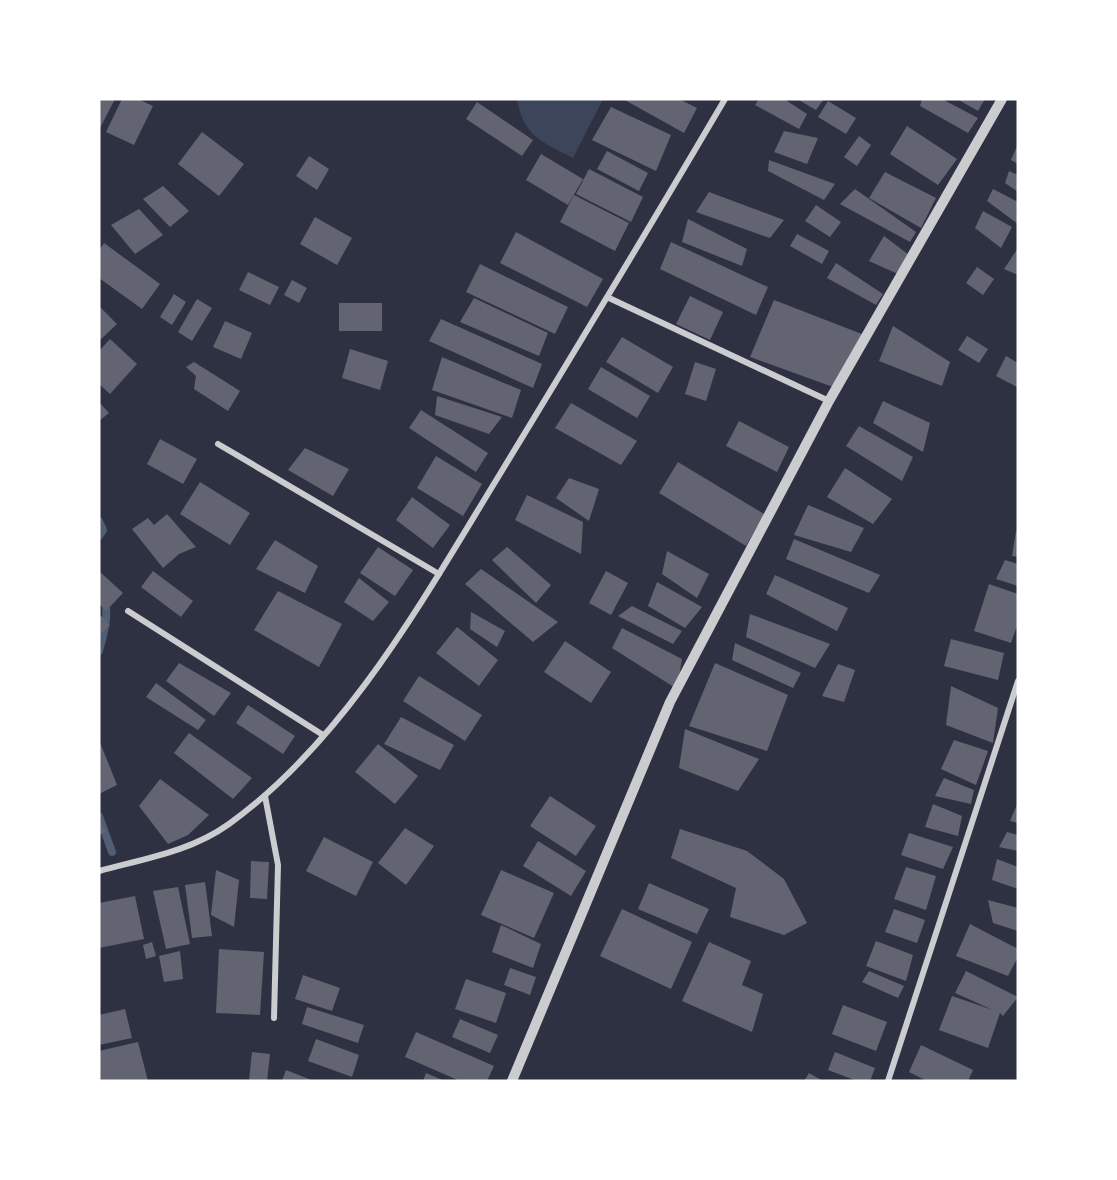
<svg xmlns="http://www.w3.org/2000/svg" width="1117" height="1180" viewBox="0 0 1117 1180" font-family="'Nunito Sans',sans-serif">
	<style>
		.green { fill: #3c4559 }
		.lines { fill: none; stroke-linecap: round; stroke-linejoin: round }
		.stream { stroke: #4f5d75; stroke-width: 8 }
		.building { fill: #626471 }
		.minor { stroke: #caccd0; stroke-width: 6 }
		.tertiary { stroke: #caccd0; stroke-width: 10 }
	</style>
	<rect width="100%" height="100%" fill="#2d3142"/>
	<!-- green -->
	<path class="green" d="M517,99H603L573,158C542,142 523,136 517,99Z"/>
	<g class="lines">
		<!-- stream -->
		<g class="stream">
			<polyline points="99,521 103,530 99,536"/>
			<path d="M99,587C112,606 105,629 99,651"/>
			<polyline points="99,816 112,852"/>
		</g>
	</g>
	<!-- building -->
	<g class="building">
		<polygon points="99,99 115,99 99,130"/>
		<polygon points="122,99 138,99 153,106 134,145 106,132"/>
		<polygon points="623,99 679,99 697,108 684,133"/>
		<polygon points="759,99 784,99 807,114 799,129 755,105"/>
		<polygon points="797,99 824,99 816,110"/>
		<polygon points="922,99 942,99 978,118 968,133 920,106"/>
		<polygon points="957,99 985,99 978,111"/>
		<polygon points="828,101 856,118 846,134 818,117"/>
		<polygon points="477,102 533,140 522,156 466,119"/>
		<polygon points="611,107 671,135 656,171 592,140"/>
		<polygon points="907,126 957,159 938,185 890,154"/>
		<polygon points="784,131 818,138 807,164 774,152"/>
		<polygon points="202,132 244,164 219,196 178,164"/>
		<polygon points="859,136 871,145 857,166 844,157"/>
		<polygon points="1018,144 1018,164 1011,160"/>
		<polygon points="607,151 648,173 639,191 597,169"/>
		<polygon points="541,154 583,179 568,205 526,180"/>
		<polygon points="309,156 329,169 317,190 296,176"/>
		<polygon points="769,160 835,184 824,200 768,171"/>
		<polygon points="589,169 643,197 631,222 576,194"/>
		<polygon points="1009,171 1018,175 1018,192 1005,183"/>
		<polygon points="885,172 936,198 921,228 869,198"/>
		<polygon points="163,186 189,211 170,227 143,199"/>
		<polygon points="855,189 916,232 910,242 840,204"/>
		<polygon points="993,189 1018,202 1018,224 987,201"/>
		<polygon points="709,192 784,220 770,238 696,212"/>
		<polygon points="574,195 629,223 615,251 560,222"/>
		<polygon points="816,205 841,222 830,237 805,221"/>
		<polygon points="139,209 163,235 135,254 111,225"/>
		<polygon points="983,211 1012,227 1001,248 975,228"/>
		<polygon points="315,217 352,238 337,265 300,244"/>
		<polygon points="688,219 747,249 742,266 682,242"/>
		<polygon points="516,232 603,279 587,307 500,263"/>
		<polygon points="797,234 829,251 822,264 790,246"/>
		<polygon points="884,236 909,255 898,274 869,261"/>
		<polygon points="671,242 768,287 756,315 660,269"/>
		<polygon points="104,243 160,284 142,309 99,278 99,250"/>
		<polygon points="1018,248 1018,275 1004,269"/>
		<polygon points="836,263 883,294 876,305 827,278"/>
		<polygon points="480,264 568,307 555,334 466,292"/>
		<polygon points="977,267 994,279 983,295 966,283"/>
		<polygon points="248,272 279,287 270,305 239,290"/>
		<polygon points="292,280 307,288 299,303 284,295"/>
		<polygon points="174,294 186,302 172,325 160,317"/>
		<polygon points="690,296 723,312 710,340 676,324"/>
		<polygon points="474,298 548,333 539,356 460,322"/>
		<polygon points="197,299 212,308 192,341 178,332"/>
		<polygon points="774,300 867,336 833,387 750,357"/>
		<rect x="339" y="303" width="43" height="28"/>
		<polygon points="100,307 117,324 99,341 99,308"/>
		<polygon points="441,319 542,364 533,388 429,341"/>
		<polygon points="225,321 252,333 241,359 213,347"/>
		<polygon points="893,326 950,362 942,386 879,361"/>
		<polygon points="967,336 988,349 979,363 958,350"/>
		<polygon points="622,337 673,367 658,393 606,362"/>
		<polygon points="110,339 137,364 110,394 99,384 99,351"/>
		<polygon points="350,349 388,361 380,390 342,378"/>
		<polygon points="1006,356 1018,363 1017,387 996,376"/>
		<polygon points="442,357 521,390 512,418 432,390"/>
		<polygon points="194,362 240,391 228,411 194,389 196,376 186,367"/>
		<polygon points="695,362 716,369 706,401 685,394"/>
		<polygon points="601,367 650,396 637,418 588,389"/>
		<polygon points="437,396 502,417 489,434 435,415"/>
		<polygon points="883,401 930,423 923,452 873,423"/>
		<polygon points="99,402 109,413 99,421"/>
		<polygon points="571,403 637,441 621,465 555,428"/>
		<polygon points="421,410 488,453 476,472 409,428"/>
		<polygon points="739,421 789,447 777,472 726,446"/>
		<polygon points="859,426 913,457 902,481 846,446"/>
		<polygon points="160,439 197,459 183,484 147,464"/>
		<polygon points="305,448 349,469 333,496 288,470"/>
		<polygon points="436,456 482,484 463,516 417,488"/>
		<polygon points="678,462 764,514 746,546 659,493"/>
		<polygon points="845,468 892,499 873,524 827,497"/>
		<polygon points="569,478 599,489 589,521 556,498"/>
		<polygon points="200,482 250,513 230,545 180,514"/>
		<polygon points="527,495 583,522 581,554 515,520"/>
		<polygon points="412,497 450,525 433,548 396,520"/>
		<polygon points="808,505 864,528 851,552 794,535"/>
		<polygon points="167,514 196,547 179,554 163,568 132,529 148,518 154,525"/>
		<polygon points="1016,531 1018,532 1018,557 1012,556"/>
		<polygon points="794,539 880,575 869,593 786,559"/>
		<polygon points="275,540 318,566 305,593 256,569"/>
		<polygon points="378,547 413,570 395,596 360,573"/>
		<polygon points="507,547 551,585 536,603 492,560"/>
		<polygon points="667,551 709,574 697,598 662,574"/>
		<polygon points="1005,560 1018,564 1018,586 996,579"/>
		<polygon points="481,569 558,622 533,642 465,584"/>
		<polygon points="99,571 123,593 106,611 99,604"/>
		<polygon points="153,571 193,601 181,617 141,587"/>
		<polygon points="606,571 628,583 611,615 589,603"/>
		<polygon points="775,575 848,608 837,631 766,594"/>
		<polygon points="359,578 389,602 373,621 344,602"/>
		<polygon points="657,582 702,607 685,628 648,606"/>
		<polygon points="989,584 1018,594 1018,623 1011,643 974,631"/>
		<polygon points="278,591 342,624 319,667 254,630"/>
		<polygon points="632,606 682,631 673,644 618,616"/>
		<polygon points="471,612 505,631 497,647 470,629"/>
		<polygon points="99,614 110,625 99,636"/>
		<polygon points="750,614 830,644 815,668 746,637"/>
		<polygon points="457,627 498,660 479,686 436,653"/>
		<polygon points="622,628 682,659 677,689 612,648"/>
		<polygon points="951,639 1004,653 998,680 944,666"/>
		<polygon points="565,641 611,672 591,703 544,672"/>
		<polygon points="735,643 801,673 793,688 732,660"/>
		<polygon points="179,663 231,693 214,716 166,681"/>
		<polygon points="715,663 788,695 767,751 689,726"/>
		<polygon points="838,664 855,670 844,702 822,696"/>
		<polygon points="419,676 482,715 465,741 403,701"/>
		<polygon points="156,683 206,720 198,730 146,697"/>
		<polygon points="951,686 998,708 993,743 946,725"/>
		<polygon points="248,705 295,736 283,754 236,723"/>
		<polygon points="401,717 454,745 440,770 384,744"/>
		<polygon points="685,729 759,759 738,791 679,768"/>
		<polygon points="189,733 252,778 233,799 174,753"/>
		<polygon points="99,740 117,785 99,794"/>
		<polygon points="954,740 988,751 976,785 941,769"/>
		<polygon points="378,744 418,776 395,804 355,772"/>
		<polygon points="944,778 974,790 971,804 935,796"/>
		<polygon points="160,779 209,815 188,835 168,844 139,806"/>
		<polygon points="550,796 596,826 576,856 530,826"/>
		<polygon points="1018,802 1018,823 1010,821"/>
		<polygon points="933,804 962,816 958,836 925,827"/>
		<polygon points="99,818 106,832 99,835"/>
		<polygon points="405,828 434,846 406,885 378,863"/>
		<polygon points="680,829 747,851 784,879 807,923 784,935 730,917 736,888 671,858"/>
		<polygon points="1007,832 1018,835 1018,851 999,847"/>
		<polygon points="909,833 953,847 943,869 901,855"/>
		<polygon points="324,837 373,862 356,896 306,871"/>
		<polygon points="538,841 586,871 571,896 523,866"/>
		<polygon points="997,859 1018,867 1018,889 992,880"/>
		<polygon points="251,861 269,862 267,899 250,898"/>
		<polygon points="906,867 936,876 926,910 894,899"/>
		<polygon points="216,870 239,880 234,927 211,915"/>
		<polygon points="501,870 554,893 534,938 481,915"/>
		<polygon points="205,882 212,936 192,938 185,885"/>
		<polygon points="649,883 709,909 697,934 638,909"/>
		<polygon points="178,887 190,944 166,949 153,891"/>
		<polygon points="135,896 144,939 99,948 99,903"/>
		<polygon points="988,900 1018,908 1018,931 993,923"/>
		<polygon points="622,909 692,942 671,989 600,956"/>
		<polygon points="894,909 925,920 917,943 885,932"/>
		<polygon points="970,924 1018,949 1018,957 1008,976 956,956"/>
		<polygon points="501,925 541,944 533,968 492,952"/>
		<polygon points="876,941 913,955 906,981 866,966"/>
		<polygon points="152,942 156,956 146,959 143,945"/>
		<polygon points="709,942 751,961 742,985 763,994 752,1032 682,1001"/>
		<polygon points="219,949 264,952 260,1015 216,1013"/>
		<polygon points="180,951 183,979 164,982 159,956"/>
		<polygon points="510,968 536,977 530,995 504,985"/>
		<polygon points="869,971 904,986 898,998 862,982"/>
		<polygon points="966,971 1018,997 1003,1016 1000,1013 988,1048 939,1030 952,996 993,1010 955,993"/>
		<polygon points="303,975 340,988 332,1011 295,999"/>
		<polygon points="466,979 506,993 496,1023 455,1009"/>
		<polygon points="843,1005 887,1022 876,1051 832,1034"/>
		<polygon points="307,1007 364,1025 358,1043 302,1024"/>
		<polygon points="125,1009 132,1038 99,1045 99,1015"/>
		<polygon points="460,1019 498,1035 490,1053 452,1037"/>
		<polygon points="416,1032 494,1066 487,1081 460,1081 405,1057"/>
		<polygon points="316,1039 359,1055 352,1077 308,1061"/>
		<polygon points="138,1042 148,1081 99,1081 99,1051"/>
		<polygon points="921,1045 973,1070 968,1081 927,1081 909,1072"/>
		<polygon points="252,1052 270,1054 267,1081 249,1080"/>
		<polygon points="835,1052 875,1068 870,1081 857,1081 828,1070"/>
		<polygon points="286,1070 314,1081 282,1081"/>
		<polygon points="426,1073 445,1081 423,1081"/>
		<polygon points="809,1073 823,1081 804,1081"/>
	</g>
	<g class="lines">
		<!-- minor -->
		<g class="minor">
			<polyline points="609,298 829,401"/>
			<polyline points="218,444 439,574"/>
			<polyline points="128,611 323,735"/>
			<polyline points="265,796 278,865 274,1018"/>
			<path d="M99,871C143,859 190,852 229,824C347,739 425,596 500,474C576,349 651,225 725,99"/>
			<polyline points="888,1081 1018,681"/>
		</g>
		<!-- tertiary -->
		<polyline class="tertiary" points="512,1081 670,702 829,401 1002,99"/>
	</g>
	<!-- border -->
	<rect width="1117" height="1180" fill="none" stroke="#ffffff" stroke-width="201"/>
</svg>
